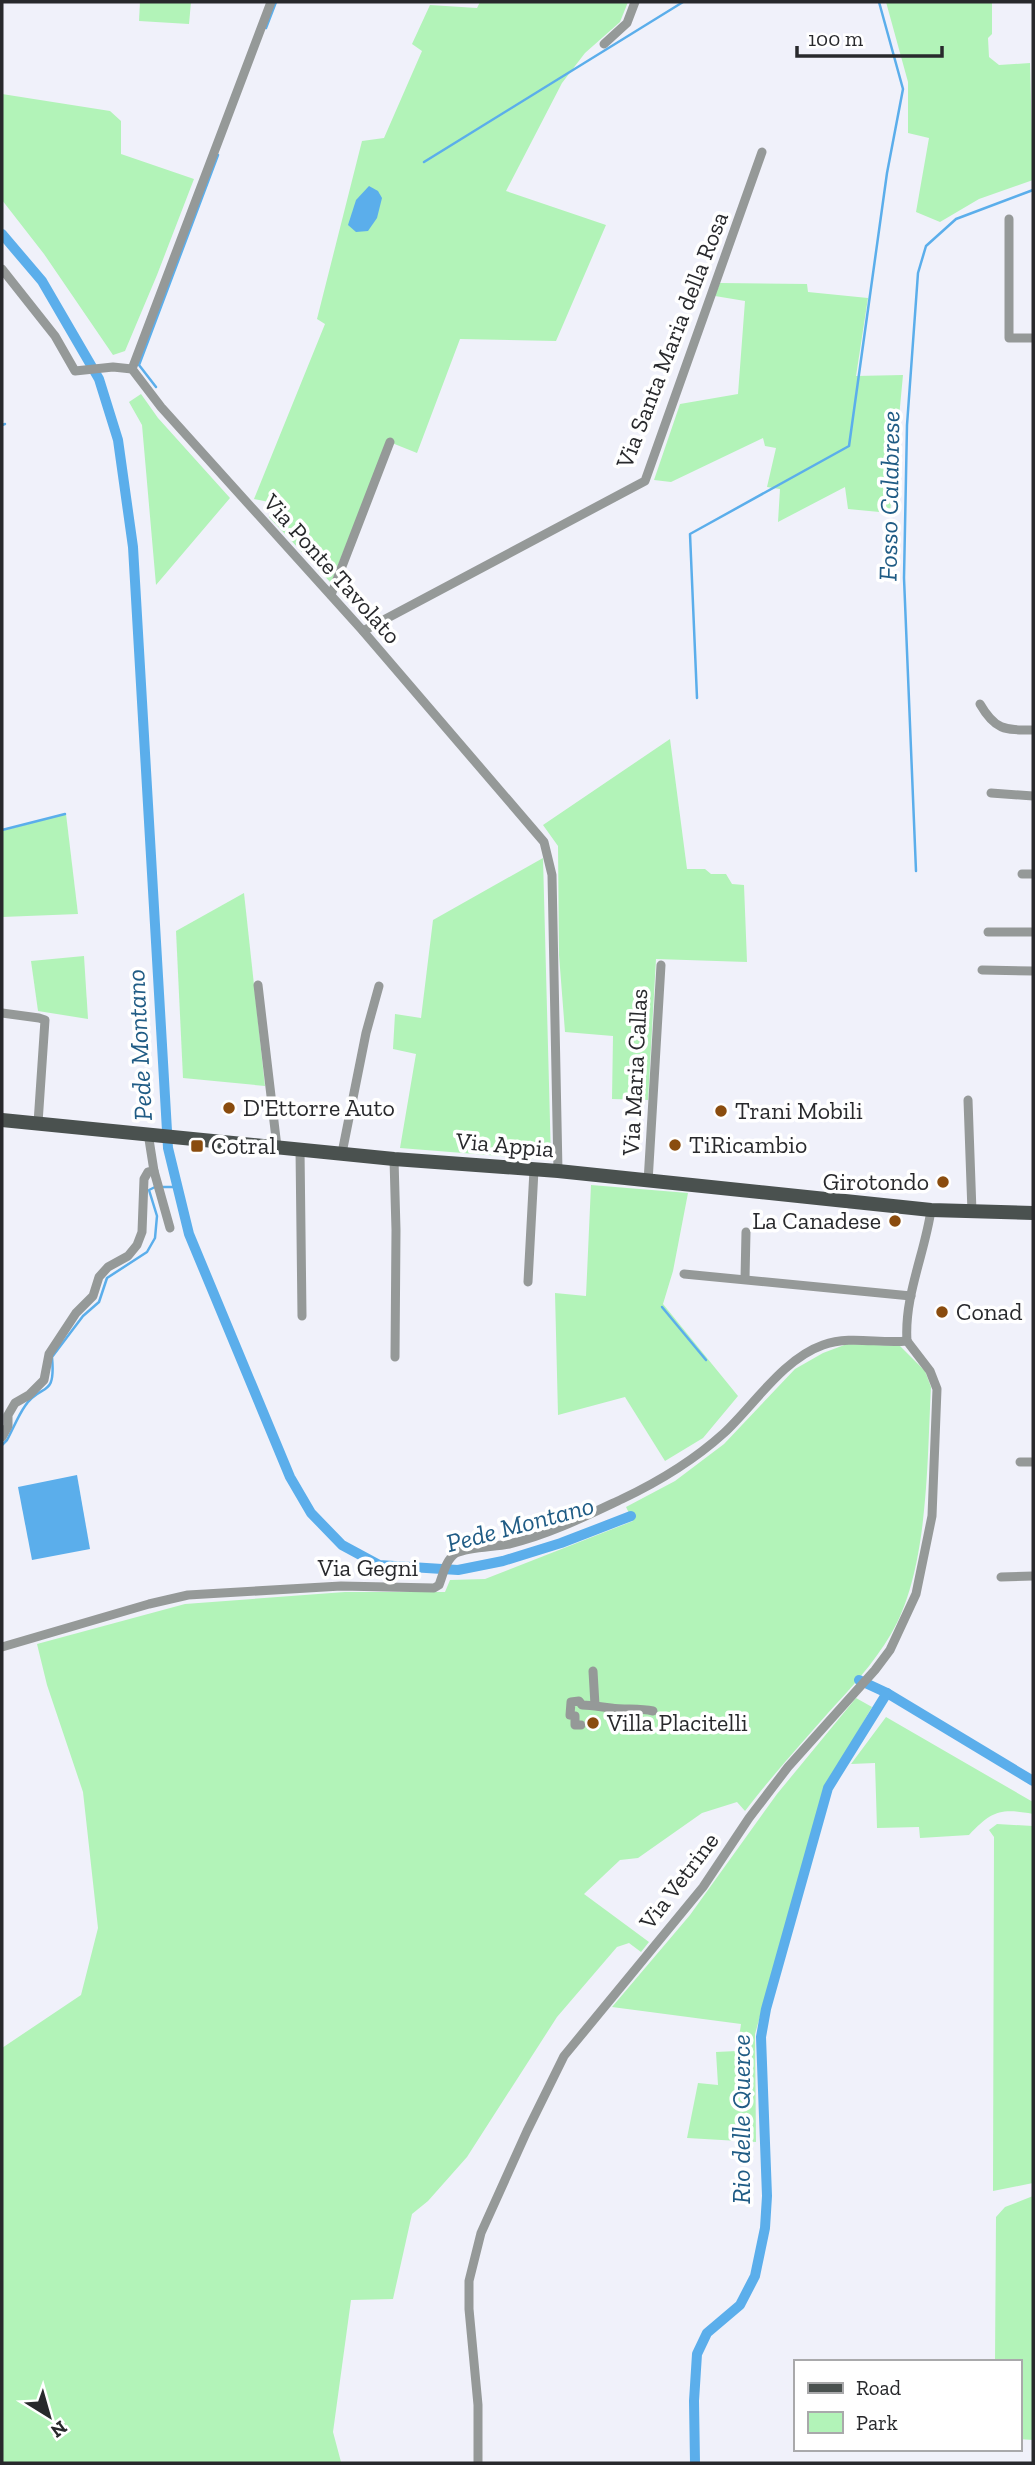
<svg xmlns="http://www.w3.org/2000/svg" width="1035" height="2465" viewBox="0 0 1035 2465" font-family="'Zilla Slab',serif">
	<style>
		.green { fill: #b2f3b8 }
		.water { fill: #5baeeb }
		.lines { fill: none; stroke-linecap: round; stroke-linejoin: round }
		.stream { stroke: #5baeeb; stroke-width: 2.5 }
		.canal { stroke: #5baeeb; stroke-width: 10 }
		.street { stroke: #959998; stroke-width: 9 }
		.primary { stroke: #4a514f; stroke-width: 14 }
		.poi-dot { fill: #8a4c0e; stroke: #fff; stroke-width: 2.5 }
		.labels { text-anchor: middle; stroke-width: 7; stroke-linejoin: round; paint-order: stroke }
		.street-label { font-size: 24px; fill: #28292c; stroke: #fff }
		.poi-label { font-size: 24px; fill: #28292c; stroke: #fff; text-anchor: start }
		.water-label { font-size: 26px; font-style: italic; fill: #205c85; stroke: #fff }
	</style>
	<rect width="100%" height="100%" fill="#f0f1fa"/>
	<!-- green -->
	<g class="green">
		<polygon points="140,2 191,2 189,24 139,21"/>
		<polygon points="480,2 628,2 620,22 585,53 562,83 506,191 606,225 556,341 460,339 417,453 387,441 331,583 269,517 272,508 269,502 254,499 325,324 317,319 362,141 384,138 422,51 412,44 430,5 477,8"/>
		<polygon points="886,2 992,2 992,34 988,38 989,57 999,65 1030,63 1033,180 979,199 940,222 916,212 929,138 908,133 908,82"/>
		<polygon points="2,94 110,111 121,121 121,154 194,179 157,275 125,351 113,355 44,254 2,200"/>
		<polygon points="720,283 807,284 808,292 868,298 856,376 903,375 890,513 848,509 845,487 778,522 780,489 767,487 776,448 765,446 763,438 671,482 654,480 680,404 738,394 745,301 715,296"/>
		<polygon points="141,394 158,418 230,498 156,585 142,425 129,402"/>
		<polygon points="670,739 687,869 705,869 711,874 726,874 732,884 744,885 747,962 656,959 648,1100 612,1099 613,1036 565,1032 559,955 558,846 543,825"/>
		<polygon points="66,814 78,914 2,917 2,831"/>
		<polygon points="543,858 551,1160 400,1148 416,1054 393,1049 395,1014 421,1018 433,920"/>
		<polygon points="244,893 265,1086 183,1078 176,931"/>
		<polygon points="84,956 88,1019 38,1011 31,961"/>
		<polygon points="591,1185 688,1193 673,1271 663,1304 738,1396 703,1438 665,1461 625,1397 558,1415 555,1293 586,1296"/>
		<path d="M847,1344L900,1346L925,1371L931,1387C927,1460 929,1570 891,1634C874,1663 851,1688 828,1713C800,1745 771,1777 745,1811L737,1802L702,1813L638,1858L620,1860L584,1894L649,1942L641,1952L629,1943L617,1947L557,2017L467,2157L428,2201L412,2214L393,2299L351,2300L333,2432L341,2462L2,2463V2048L81,1995L98,1928L83,1792L47,1685L37,1644L185,1604L345,1592H445L450,1580L485,1579L633,1521L626,1507L675,1481L724,1444L795,1369L823,1353Z"/>
		<polygon points="856,1698 872,1707 826,1786 755,2034 756,2142 687,2138 698,2083 718,2085 716,2052 737,2051 741,2024 612,2007 690,1915 777,1794"/>
		<path d="M886,1717L1033,1802V1814C1000,1808 992,1811 969,1835L920,1838L919,1827L877,1828L875,1763L851,1764Z"/>
		<polygon points="997,1824 1033,1826 1033,2183 993,2191 994,1837 989,1830"/>
		<polygon points="1033,2196 1033,2440 1019,2439 1019,2362 995,2362 996,2217 1005,2207"/>
	</g>
	<!-- water -->
	<g class="water">
		<polygon points="369,186 378,191 382,198 377,218 368,231 356,232 348,225 356,200"/>
		<polygon points="77,1475 90,1549 32,1560 18,1487"/>
	</g>
	<g class="lines">
		<!-- stream -->
		<g class="stream">
			<polyline points="266,28 276,2"/>
			<polyline points="424,162 683,2"/>
			<polyline points="156,387 139,365 218,155"/>
			<polyline points="2,425 5,424"/>
			<polyline points="697,698 690,534 849,446 887,173 903,89 879,2"/>
			<polyline points="2,830 65,814"/>
			<polyline points="916,871 904,578 907,425 918,273 926,246 956,219 1033,190"/>
			<polyline points="162,1187 177,1187"/>
			<polyline points="662,1307 706,1360"/>
			<path d="M2,1445L7,1440C13,1429 18,1416 25,1406C41,1382 56,1400 52,1357L83,1316L99,1302L107,1278L147,1252L155,1238L157,1216L149,1190L155,1187"/>
		</g>
		<!-- canal -->
		<g class="canal">
			<polyline points="2,234 42,281 99,379 118,440 133,547 168,1148 189,1234 290,1477 311,1513 342,1545 379,1565 458,1570 503,1561 561,1543 631,1516"/>
			<polyline points="859,1680 887,1693 1033,1781"/>
			<polyline points="695,2463 694,2401 697,2354 707,2333 740,2305 755,2276 765,2228 767,2196 761,2037 766,2009 828,1788 887,1693"/>
		</g>
		<!-- street -->
		<g class="street">
			<polyline points="271,2 132,369 161,407 363,631 544,842 552,875 558,1171"/>
			<polyline points="604,44 627,23 635,2"/>
			<polyline points="1009,219 1009,338 1033,338"/>
			<polyline points="2,269 55,336 75,371 113,367 132,369"/>
			<polyline points="331,595 390,442"/>
			<polyline points="363,631 645,481 762,152"/>
			<path d="M980,704C995,730 1004,730 1033,730"/>
			<polyline points="991,793 1033,796"/>
			<polyline points="1022,874 1033,874"/>
			<polyline points="988,932 1033,932"/>
			<polyline points="982,970 1033,971"/>
			<polyline points="258,985 277,1147"/>
			<polyline points="2,1013 39,1018 45,1020 38,1123"/>
			<polyline points="968,1100 972,1212"/>
			<polyline points="300,1149 302,1316"/>
			<polyline points="342,1153 366,1033 379,986"/>
			<polyline points="394,1159 396,1230 395,1357"/>
			<polyline points="154,1171 170,1228"/>
			<polyline points="648,1182 661,965"/>
			<polyline points="684,1274 911,1296"/>
			<polyline points="745,1279 746,1232"/>
			<polyline points="528,1282 534,1170"/>
			<path d="M907,1341C904,1296 925,1253 931,1210"/>
			<polyline points="2,1437 8,1426 8,1415 15,1403 29,1395 44,1380 49,1354 76,1313 93,1296 99,1277 108,1267 128,1256 137,1245 142,1232 144,1179 148,1172 154,1171 148,1133"/>
			<polyline points="1020,1462 1033,1462"/>
			<polyline points="1001,1577 1033,1576"/>
			<path d="M2,1647L149,1604L188,1595L341,1586L434,1588L439,1585C443,1575 446,1559 456,1553C469,1547 494,1547 509,1544C548,1535 586,1516 622,1499C660,1481 693,1461 724,1433C754,1405 783,1359 823,1345C851,1335 878,1344 907,1341"/>
			<polyline points="593,1671 595,1705"/>
			<path d="M581,1725H575V1716L570,1715L571,1702L579,1701L582,1705C592,1705 601,1707 611,1708C625,1710 639,1708 653,1711"/>
			<polyline points="478,2463 478,2405 469,2309 469,2281 481,2233 527,2131 564,2056 703,1887 749,1818 788,1767 875,1670 890,1650 916,1594 932,1516 937,1389 930,1371 907,1341"/>
		</g>
		<!-- primary -->
		<polyline class="primary" points="2,1120 394,1159 558,1171 931,1210 1033,1213"/>
	</g>
	<!-- markers -->
	<g class="poi-dot">
		<circle cx="229" cy="1108" r="7"/>
		<circle cx="721" cy="1111" r="7"/>
		<circle cx="675" cy="1145" r="7"/>
		<rect x="190" y="1139" width="14" height="14" rx="3.5"/>
		<circle cx="943" cy="1182" r="7"/>
		<circle cx="895" cy="1221" r="7"/>
		<circle cx="942" cy="1312" r="7"/>
		<circle cx="593" cy="1723" r="7"/>
	</g>
	<g class="labels">
		<!-- street labels -->
		<g class="street-label">
			<text transform="translate(672 340) rotate(-69)" y="8">Via Santa Maria della Rosa</text>
			<text transform="translate(332 569) rotate(48)" y="8">Via Ponte Tavolato</text>
			<text transform="translate(635 1072) rotate(-87)" y="8">Via Maria Callas</text>
			<text transform="translate(505 1145) rotate(5)" y="8">Via Appia</text>
			<text x="368" y="1576">Via Gegni</text>
			<text transform="translate(679 1881) rotate(-53)" y="8">Via Vetrine</text>
		</g>
		<!-- poi labels -->
		<g class="poi-label">
			<text x="243" y="1116">D'Ettorre Auto</text>
			<text x="735" y="1119">Trani Mobili</text>
			<text x="689" y="1153">TiRicambio</text>
			<text x="211" y="1154">Cotral</text>
			<text x="929" y="1190" text-anchor="end">Girotondo</text>
			<text x="881" y="1229" text-anchor="end">La Canadese</text>
			<text x="956" y="1320">Conad</text>
			<text x="607" y="1731">Villa Placitelli</text>
		</g>
		<!-- water labels -->
		<g class="water-label">
			<text transform="translate(889 496) rotate(-89)" y="9">Fosso Calabrese</text>
			<text transform="translate(139 1045) rotate(-93)" y="9">Pede Montano</text>
			<text transform="translate(520 1524) rotate(-15)" y="9">Pede Montano</text>
			<text transform="translate(741 2119) rotate(-90)" y="9">Rio delle Querce</text>
		</g>
	</g>
	<!-- border -->
	<rect width="1035" height="2465" fill="none" stroke="#28292c" stroke-width="7"/>
	<!-- legend -->
	<rect x="794" y="2360" width="228" height="91" fill="#ffffff" stroke="#a9a9ab" stroke-width="2"/>
	<rect x="808" y="2383" width="35" height="10" fill="#4a514f" stroke="#a9a9ab" stroke-width="2"/>
	<text x="856" y="2395" font-size="21" fill="#28292c">Road</text>
	<rect x="808" y="2412" width="35" height="21" fill="#b2f3b8" stroke="#a9a9ab" stroke-width="2"/>
	<text x="856" y="2430" font-size="21" fill="#28292c">Park</text>
	<!-- north arrow -->
	<g transform="translate(49 2416) rotate(143)" stroke="#ffffff" stroke-width="5" paint-order="stroke">
	<path d="M0-5L12 26L0 18L-12 26Z" fill="#28292c"/>
	<text y="-10" font-size="19" font-weight="bold" text-anchor="middle" fill="#28292c">N</text>
	</g>
	<!-- scale -->
	<path d="M797 46v10h145v-10" fill="none" stroke="#28292c" stroke-width="3.5"/>
	<text x="808" y="46" font-size="21" fill="#28292c" stroke="#ffffff" stroke-width="5" paint-order="stroke">100 m</text>
</svg>
